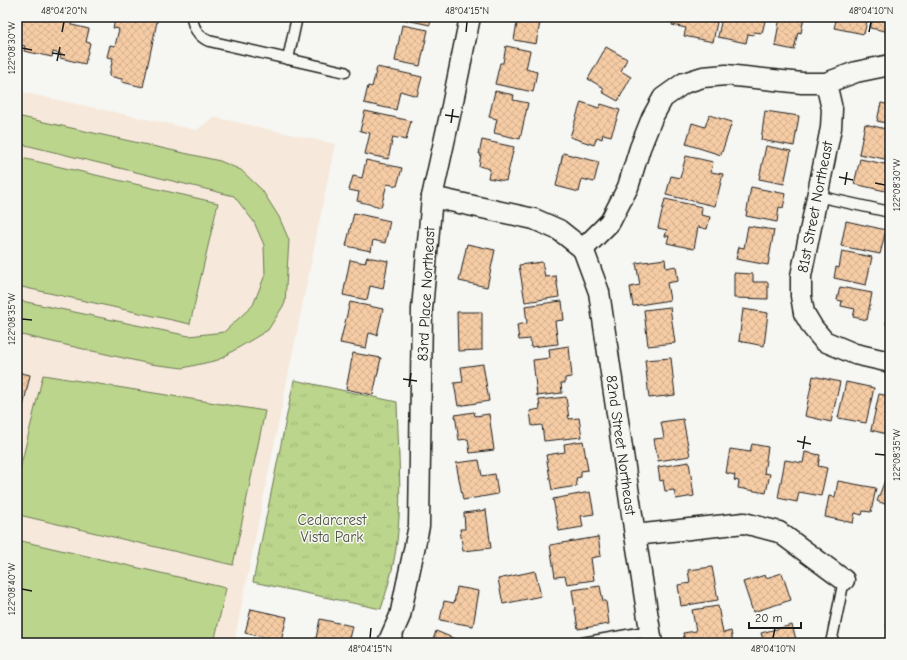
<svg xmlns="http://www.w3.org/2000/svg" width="907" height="660" viewBox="0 0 907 660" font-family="'Comic Neue',sans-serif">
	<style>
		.built { fill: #f6e9db }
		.park { fill: url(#park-tufts); stroke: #6c7854 }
		.garden { fill: #bbd58c; stroke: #6c7854 }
		.building { fill: url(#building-cross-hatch); stroke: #1c1c1c }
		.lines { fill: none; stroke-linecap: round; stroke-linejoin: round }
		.service-casing { stroke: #1c1c1c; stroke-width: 13 }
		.minor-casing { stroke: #1c1c1c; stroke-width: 23 }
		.service { stroke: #f6f6f2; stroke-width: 10 }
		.minor { stroke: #f6f6f2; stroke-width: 20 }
		.ticks { fill: none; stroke: #1c1c1c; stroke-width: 1.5 }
		.labels { text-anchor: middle; stroke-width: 3; stroke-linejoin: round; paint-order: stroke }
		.street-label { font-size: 15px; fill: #1c1c1c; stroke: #f6f6f2 }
		.park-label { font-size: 15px; fill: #4c543e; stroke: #f6f6f2 }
		.neatline { fill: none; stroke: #1c1c1c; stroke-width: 1.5 }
		.ticks-label { font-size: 10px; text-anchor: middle; fill: #1c1c1c }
	</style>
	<defs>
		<pattern id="park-tufts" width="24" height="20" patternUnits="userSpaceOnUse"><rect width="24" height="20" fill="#bbd58c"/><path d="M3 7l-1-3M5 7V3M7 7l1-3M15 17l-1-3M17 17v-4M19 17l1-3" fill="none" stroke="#a0b678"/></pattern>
		<pattern id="building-cross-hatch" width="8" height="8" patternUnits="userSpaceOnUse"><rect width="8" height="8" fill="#f6cca5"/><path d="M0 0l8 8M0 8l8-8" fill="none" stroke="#d2af8d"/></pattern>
	</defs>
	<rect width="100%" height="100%" fill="#f6f6f2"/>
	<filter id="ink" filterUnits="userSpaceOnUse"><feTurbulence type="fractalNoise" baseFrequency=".025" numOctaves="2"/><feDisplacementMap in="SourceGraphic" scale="8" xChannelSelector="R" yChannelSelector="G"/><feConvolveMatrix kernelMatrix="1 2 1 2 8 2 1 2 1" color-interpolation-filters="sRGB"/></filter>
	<g filter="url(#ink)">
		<!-- built -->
		<polygon class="built" points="17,91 197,130 213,117 335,144 234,643 17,643"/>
		<!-- park -->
		<path class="park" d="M294,380L397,402C398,445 402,489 398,531C396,558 389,584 381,609L253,582Z"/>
		<!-- garden -->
		<g class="garden">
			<polygon points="17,116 220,161 241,170 262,190 279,217 289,240 285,303 268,330 218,360 183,368 150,364 17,334 17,300 189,336 224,332 253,305 265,275 264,245 254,222 234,196 17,143"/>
			<polygon points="17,157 218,203 190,324 17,286"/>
			<polygon points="43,375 265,411 233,565 19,515 17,508 17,481"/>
			<polygon points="17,540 226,588 214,643 17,643"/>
		</g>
		<!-- building -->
		<g class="building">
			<polygon points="17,17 40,17 60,21 60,18 73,21 72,25 89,29 86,42 90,43 85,64 60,58 61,54 53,52 52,57 24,51 25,46 17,44"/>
			<polygon points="116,17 158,17 143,87 122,82 122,79 109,76 113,58 107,57 110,45 115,46 119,29 113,28"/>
			<polygon points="398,17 431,17 430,25 397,18"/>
			<polygon points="512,17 541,17 536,44 514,40 517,23 512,22"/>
			<polygon points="614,17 636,17 635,22"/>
			<polygon points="674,17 711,17 711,21 717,22 713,42 684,36 686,28 672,25"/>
			<polygon points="722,17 728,19 728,17 766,17 762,33 754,32 753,35 748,34 746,43 718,37"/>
			<polygon points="780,17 804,17 801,33 798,32 794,50 775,46"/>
			<polygon points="837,17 868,17 864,34 834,28"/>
			<polygon points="873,17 890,17 890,32 870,28"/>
			<polygon points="402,25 428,30 420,66 395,61"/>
			<polygon points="506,46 530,51 526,69 537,72 533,92 495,84 500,63 503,63"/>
			<polygon points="606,47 627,59 621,71 631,77 618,101 602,92 604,88 588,79"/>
			<polygon points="377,67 422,77 417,96 400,91 396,110 364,103 368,86 372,87"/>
			<polygon points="495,91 514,95 513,100 528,103 520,139 494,133 497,119 489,117"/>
			<polygon points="581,102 599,108 601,104 620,110 611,136 603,134 602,139 597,137 594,145 570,137"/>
			<polygon points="881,103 890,105 890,124 877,121"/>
			<polygon points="365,111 411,121 406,140 393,137 388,159 365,154 370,133 360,131"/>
			<polygon points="765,111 799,116 794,146 761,140"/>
			<polygon points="709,115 732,122 721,155 686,144 692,123 705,127"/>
			<polygon points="865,124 890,130 890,160 859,154"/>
			<polygon points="482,140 514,147 506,181 488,178 490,169 479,166 481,154 479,154"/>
			<polygon points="766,146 791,151 784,184 759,179"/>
			<polygon points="563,153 599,162 594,182 582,179 579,192 556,186"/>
			<polygon points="686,156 713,162 711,172 723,174 715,206 666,195 671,176 680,178"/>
			<polygon points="860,159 890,165 890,192 854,184"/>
			<polygon points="366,160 402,168 397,186 387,184 381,207 357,201 359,192 349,190 353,176 362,178"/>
			<polygon points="751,187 786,194 783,208 779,207 777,222 746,216"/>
			<polygon points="665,199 702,207 701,215 710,217 707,229 698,227 694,249 667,243 669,236 665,236 667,230 658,228"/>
			<polygon points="354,213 390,221 385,243 373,240 371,251 346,246"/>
			<polygon points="846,221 886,230 880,254 841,246"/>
			<polygon points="748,226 774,230 768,265 736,259 739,247 744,248"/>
			<polygon points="467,244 495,250 487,287 459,281"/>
			<polygon points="842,251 872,257 866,285 834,278 836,267 839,268"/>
			<polygon points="367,257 388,261 383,289 370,286 367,300 343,295 350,260 365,263"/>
			<polygon points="665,259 666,268 676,266 678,281 667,283 670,300 633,306 630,287 640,285 636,263"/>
			<polygon points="542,262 545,277 556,276 559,297 525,302 519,265"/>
			<polygon points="734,273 753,274 753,282 768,282 768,299 734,298"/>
			<polygon points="840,287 872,293 867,320 853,317 855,309 841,306 842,301 837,300"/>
			<polygon points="562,301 564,320 555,321 558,344 531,347 530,339 519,340 517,325 527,323 525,306"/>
			<polygon points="350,302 383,309 377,335 369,333 366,348 340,343"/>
			<polygon points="890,304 890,325 886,324"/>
			<polygon points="670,307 675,343 648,346 644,310"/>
			<polygon points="743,309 768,313 764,346 739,341"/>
			<polygon points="457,312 482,312 482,350 458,351"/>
			<polygon points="569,346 572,377 565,378 565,383 561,383 562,393 537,396 533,360 550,358 549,349"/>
			<polygon points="353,353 381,358 373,395 346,389"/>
			<polygon points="671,358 675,395 649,398 645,360"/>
			<polygon points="483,364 489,401 458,406 454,383 463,382 461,367"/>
			<polygon points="17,372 30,375 21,416 17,416"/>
			<polygon points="813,376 840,382 831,422 805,416"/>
			<polygon points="846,382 874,388 866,423 838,418"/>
			<polygon points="890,391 890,435 871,430 879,394 889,396"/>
			<polygon points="566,397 569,419 579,418 582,437 544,441 542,425 532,426 530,411 540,409 539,400"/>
			<polygon points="474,412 475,416 489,414 494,450 470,453 468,439 459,440 455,415"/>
			<polygon points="683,419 690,456 658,461 654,439 664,438 661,422"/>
			<polygon points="583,441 588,470 581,471 581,477 576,478 577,486 552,490 546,455 565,452 564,444"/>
			<polygon points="752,444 768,447 764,473 770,474 766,493 738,488 739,481 734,480 735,475 726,473 730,449 750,452"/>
			<polygon points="805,452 820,455 818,466 827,468 821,496 799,492 797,502 778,498 785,460 803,463"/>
			<polygon points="479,460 482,476 495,474 498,494 463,500 456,463"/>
			<polygon points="689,462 694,496 676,499 674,490 665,491 663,480 660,481 658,467"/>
			<polygon points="886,478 890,479 890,506 877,501"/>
			<polygon points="838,481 876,488 871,512 863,511 862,515 855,513 853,523 825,517 829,496 835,497"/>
			<polygon points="590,492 594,514 581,516 583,527 559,531 553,499"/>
			<polygon points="486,510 491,548 463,551 460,529 465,529 464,513"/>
			<polygon points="598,537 601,556 591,558 594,580 567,584 565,576 555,577 550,545"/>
			<polygon points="712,567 718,600 681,606 678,585 690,583 688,570"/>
			<polygon points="535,571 541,596 503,604 498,579"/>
			<polygon points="782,573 791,600 753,612 743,582 765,575 766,578"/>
			<polygon points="600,586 603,601 606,601 609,624 578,629 572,590"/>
			<polygon points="457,587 479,591 473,626 440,620 444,601 454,603"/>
			<polygon points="890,600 890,611 885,609"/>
			<polygon points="718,606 723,633 731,631 733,643 685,643 683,633 696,631 692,610"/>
			<polygon points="251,609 287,617 281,641 245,633"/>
			<polygon points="890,618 890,628 886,626"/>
			<polygon points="320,619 352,626 348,643 315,643"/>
			<polygon points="792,625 797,643 764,643 761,633"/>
			<polygon points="436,631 460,641 459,643 432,643"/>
		</g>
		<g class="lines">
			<defs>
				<g id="service">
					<path d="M192,17C193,28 199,37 209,41L345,72"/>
					<polyline points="288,59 297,17"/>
					<polyline points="817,196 890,212"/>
					<polyline points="582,643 650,631"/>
					<polyline points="831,643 844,580"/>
				</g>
				<g id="minor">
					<polyline points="826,83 832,109 831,128 801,276 801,296 804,313 813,328 824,341 855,354 890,362"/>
					<polyline points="432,197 534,219 559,230 583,249"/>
					<polyline points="583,249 610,222 628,187 640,148 652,118 663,98 684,83 703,77 726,75 802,83 826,83 856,72 890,65"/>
					<polyline points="583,249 599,292 635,535 652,643"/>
					<polyline points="635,535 744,523 779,532 844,580"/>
					<polyline points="388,643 400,616 419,526 422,309 432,197 452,106 470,17"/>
				</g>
			</defs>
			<!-- service casing -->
			<use href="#service" class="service-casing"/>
			<!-- minor casing -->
			<use href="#minor" class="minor-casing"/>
			<!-- service -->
			<use href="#service" class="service"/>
			<!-- minor -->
			<use href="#minor" class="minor"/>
		</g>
	</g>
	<!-- ticks -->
	<path class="ticks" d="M62,32L64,22M466,32L467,22M869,32L871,22M22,48L32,50M52,53L65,55M57,61L60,47M445,115L459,117M451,123L453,109M839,177L853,180M875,183L885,185M845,185L847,172M22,319L32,320M403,379L417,381M409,387L411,373M797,441L811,444M803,449L805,436M875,454L885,455M22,589L32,591M370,638L371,628M773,638L775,628"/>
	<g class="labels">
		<!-- street labels -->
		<g class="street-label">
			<text transform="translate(815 207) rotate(-79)" y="5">81st Street Northeast</text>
			<text transform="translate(426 294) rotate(-87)" y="5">83rd Place Northeast</text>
			<text transform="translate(621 445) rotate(82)" y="5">82nd Street Northeast</text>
		</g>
		<!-- park labels -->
		<g class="park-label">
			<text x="332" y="525">Cedarcrest<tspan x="332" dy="17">Vista Park</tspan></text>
		</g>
	</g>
	<!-- margin -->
	<rect width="907" height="660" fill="none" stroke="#f6f6f2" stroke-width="44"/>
	<!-- scale -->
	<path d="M749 622v6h52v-6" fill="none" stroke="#1c1c1c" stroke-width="2"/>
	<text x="755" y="622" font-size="12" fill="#1c1c1c" stroke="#f6f6f2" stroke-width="3" paint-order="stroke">20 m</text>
	<rect x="22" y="22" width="863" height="616" class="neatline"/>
	<g class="ticks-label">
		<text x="64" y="14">48°04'20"N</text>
		<text x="467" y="14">48°04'15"N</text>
		<text x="871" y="14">48°04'10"N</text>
		<text transform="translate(11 48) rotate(-90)" y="4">122°08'30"W</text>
		<text transform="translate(896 185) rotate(-90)" y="4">122°08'30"W</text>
		<text transform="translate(11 319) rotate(-90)" y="4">122°08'35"W</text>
		<text transform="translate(896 455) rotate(-90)" y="4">122°08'35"W</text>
		<text transform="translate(11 589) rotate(-90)" y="4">122°08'40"W</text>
		<text x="370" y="652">48°04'15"N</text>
		<text x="773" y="652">48°04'10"N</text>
	</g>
</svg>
